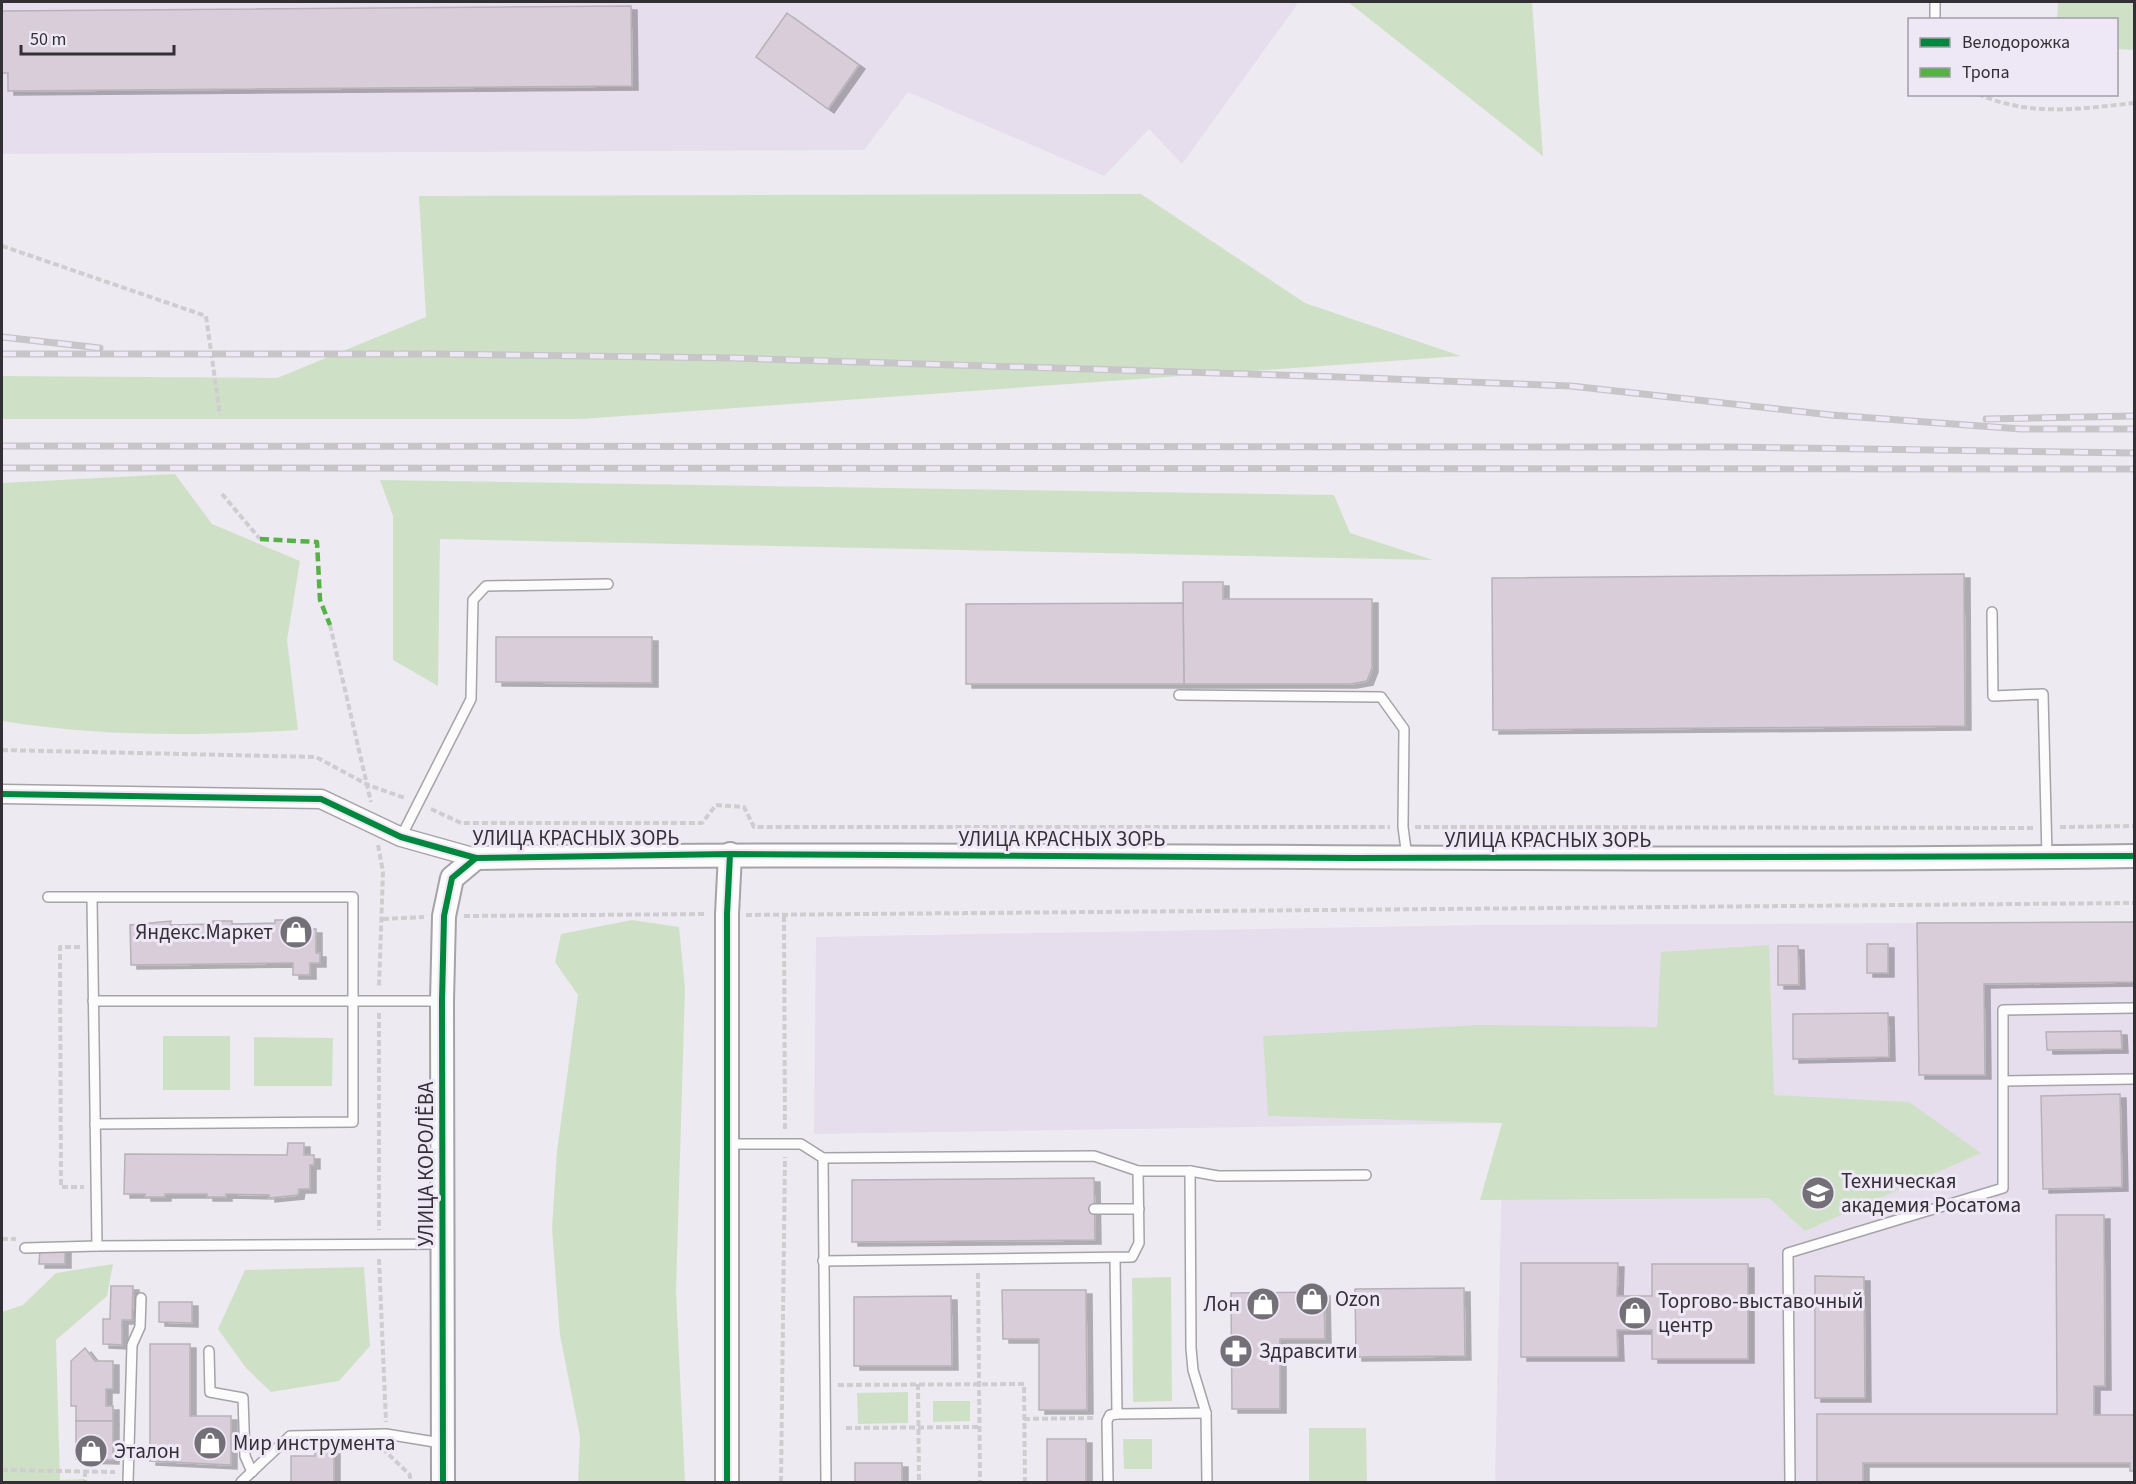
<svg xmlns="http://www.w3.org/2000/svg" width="2136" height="1484" viewBox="0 0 2136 1484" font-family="'Source Sans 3',sans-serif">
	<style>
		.built { fill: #e6deed }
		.green { fill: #cee1c7 }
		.building { fill: #dacdda; stroke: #b6b2b8; stroke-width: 1.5; filter: url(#shadow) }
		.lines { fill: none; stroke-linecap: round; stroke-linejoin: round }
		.service-casing { stroke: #a5a2a8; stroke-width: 12 }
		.minor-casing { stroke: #a5a2a8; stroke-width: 21 }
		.tertiary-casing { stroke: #a5a2a8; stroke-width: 26 }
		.path { stroke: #cfcdcf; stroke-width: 4; stroke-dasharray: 6 3; stroke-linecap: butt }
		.service { stroke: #fcfcfd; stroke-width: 9 }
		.minor { stroke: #fcfcfd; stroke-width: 18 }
		.tertiary { stroke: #fcfcfd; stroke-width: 22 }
		.rail-casing { stroke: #c7c5c8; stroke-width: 7 }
		.rail { stroke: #eee7f6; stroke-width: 4.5; stroke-dasharray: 14; stroke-linecap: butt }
		.quiet { stroke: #56b246; stroke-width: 4.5; stroke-dasharray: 9 4.5; stroke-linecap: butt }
		.cycleway-casing { stroke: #eee7f6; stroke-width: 10 }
		.cycleway { stroke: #00873e; stroke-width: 6 }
		.labels { text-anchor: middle; stroke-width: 6; stroke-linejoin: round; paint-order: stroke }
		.street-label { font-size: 21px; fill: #322f35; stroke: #eee7f6 }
		.poi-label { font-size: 21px; fill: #322f35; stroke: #eee7f6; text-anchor: start }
	</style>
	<defs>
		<filter id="shadow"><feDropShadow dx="6" dy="4" stdDeviation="0" flood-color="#0004"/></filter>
	</defs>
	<rect width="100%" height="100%" fill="#eeeaf2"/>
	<!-- built -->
	<g class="built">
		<polygon points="2,2 1299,2 1182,164 1149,129 1104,176 908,92 864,150 2,154"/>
		<polygon points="2134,922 2134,1471 2130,1471 2130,1463 1863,1463 1863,1482 1495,1482 1503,1123 814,1134 816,937 1483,925"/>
	</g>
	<!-- green -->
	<g class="green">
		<polygon points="1348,2 1532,2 1543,156"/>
		<polygon points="2058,2 2134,2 2134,50 2117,49 2116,20 2057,19"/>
		<polygon points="1141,194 1305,303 1461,356 581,419 2,419 2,376 277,378 426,317 419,196"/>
		<path d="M175,474L212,524L300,561L287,640L298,730C199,736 100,737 2,721V483Z"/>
		<polygon points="380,480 1334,495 1350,533 1433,560 440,539 438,686 393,660 393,516"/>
		<polygon points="632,920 679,927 685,988 676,1291 685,1482 578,1482 580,1437 560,1335 552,1228 557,1151 578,995 555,962 561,934"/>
		<polygon points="1769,945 1774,1095 1909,1102 1981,1153 1805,1231 1769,1198 1480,1200 1502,1123 1268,1116 1263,1036 1480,1025 1657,1027 1661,952"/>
		<rect x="163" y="1036" width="67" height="54"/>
		<polygon points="254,1037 333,1038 332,1086 254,1086"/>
		<polygon points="113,1264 107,1296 56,1340 60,1480 85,1479 85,1482 2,1482 2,1312 23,1305 56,1273"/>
		<polygon points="364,1267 370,1346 339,1381 271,1392 246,1368 218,1329 245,1270"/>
		<polygon points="1171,1277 1172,1401 1133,1402 1132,1278"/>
		<polygon points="908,1392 908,1423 858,1424 857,1393"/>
		<polygon points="933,1401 970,1401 970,1421 933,1422"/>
		<polygon points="1309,1428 1366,1428 1367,1482 1309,1482"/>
		<polygon points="1123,1439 1152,1439 1152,1469 1124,1469"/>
	</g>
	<!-- building -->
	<g class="building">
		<polygon points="631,6 632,86 8,91 8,73 2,73 2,11"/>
		<polygon points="787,13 859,65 828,109 756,57"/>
		<polygon points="1964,574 1965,726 1493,730 1492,578"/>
		<polygon points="1183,582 1223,582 1223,599 1372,599 1372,668 1367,681 1351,684 1184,684"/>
		<polygon points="1183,603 1184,684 966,684 966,604"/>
		<polygon points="496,637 652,637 652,683 496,682"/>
		<polygon points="275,920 293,920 293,923 304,923 304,929 316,929 316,953 320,953 320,963 310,963 310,975 293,975 293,963 131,965 130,925 171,921 170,925 213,924 213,921 232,921 232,924 275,923"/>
		<polygon points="2134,922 2134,982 1984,984 1985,1075 1919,1075 1917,923"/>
		<rect x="1867" y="944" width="21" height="29"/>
		<polygon points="1778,946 1798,946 1799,985 1778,985"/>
		<polygon points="1888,1013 1889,1057 1793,1059 1793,1014"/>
		<polygon points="2121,1031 2122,1049 2047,1050 2046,1032"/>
		<polygon points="2120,1094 2122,1187 2043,1189 2041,1096"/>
		<polygon points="288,1143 304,1143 304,1155 314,1155 314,1165 310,1165 310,1189 299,1189 298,1195 269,1198 269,1195 226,1194 226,1197 207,1197 207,1194 165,1194 165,1197 145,1197 145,1194 124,1194 125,1154 287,1155"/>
		<polygon points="1094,1178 1095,1240 852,1242 852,1180"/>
		<polygon points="2056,1215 2104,1215 2105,1386 2094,1386 2094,1415 2134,1415 2134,1471 2130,1471 2130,1463 1863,1463 1863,1482 1817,1482 1817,1414 2057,1414"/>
		<polygon points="40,1249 65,1249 65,1264 39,1264"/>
		<polygon points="1521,1263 1618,1263 1617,1296 1652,1296 1652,1264 1748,1264 1748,1359 1652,1359 1652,1330 1617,1330 1618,1357 1521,1357"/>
		<polygon points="1815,1276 1864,1277 1865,1398 1815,1398"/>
		<polygon points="111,1286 133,1286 132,1320 122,1320 122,1345 103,1344 103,1319 110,1319"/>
		<polygon points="1464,1288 1465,1356 1356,1357 1355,1289"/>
		<polygon points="1002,1290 1086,1290 1087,1410 1039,1410 1039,1339 1003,1339"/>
		<polygon points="1324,1292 1325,1339 1280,1339 1280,1409 1232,1409 1231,1293"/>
		<polygon points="951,1296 952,1366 854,1366 854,1297"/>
		<polygon points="159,1302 192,1302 192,1323 159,1322"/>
		<polygon points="150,1344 190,1344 190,1416 231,1416 231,1465 150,1461"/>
		<polygon points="85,1348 95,1361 113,1361 113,1389 106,1389 106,1406 113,1406 113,1421 76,1421 76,1406 71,1406 71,1361"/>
		<polygon points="76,1421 113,1421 113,1460 76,1459"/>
		<rect x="1047" y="1439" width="39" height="43"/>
		<polygon points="315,1450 334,1450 334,1482 291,1482 291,1456 315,1456"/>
		<rect x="855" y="1463" width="47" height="19"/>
	</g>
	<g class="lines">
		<defs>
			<g id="service">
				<polyline points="1935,20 1935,2"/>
				<polyline points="1992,612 1993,696 2043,694 2047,857"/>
				<polyline points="1179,695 1381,697 1404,729 1403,827 1407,857"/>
				<polyline points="401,837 471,699 473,600 486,586 608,584"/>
				<polyline points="48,897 353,897 353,1122 95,1124"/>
				<polyline points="92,899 97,1246 444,1244"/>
				<polyline points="93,1001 442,1001"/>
				<polyline points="2004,1081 2134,1079"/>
				<polyline points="727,1144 801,1144 823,1158 826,1482"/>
				<polyline points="823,1158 1094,1156 1138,1171 1190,1171 1218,1176 1366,1175"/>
				<polyline points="1190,1171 1191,1348 1193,1370 1206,1413 1207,1482"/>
				<polyline points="1094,1209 1139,1209"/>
				<polyline points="25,1248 97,1246"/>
				<polyline points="1115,1258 1117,1414 1206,1413"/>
				<polyline points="823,1261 1132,1257 1139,1243 1138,1171"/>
				<polyline points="209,1351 210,1392 243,1398 245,1456 252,1472"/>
				<polyline points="128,1482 132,1345 140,1327 141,1298"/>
				<polyline points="241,1482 290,1436 386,1434 441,1443"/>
				<polyline points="1108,1482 1107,1421 1110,1415 1117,1414"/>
				<polyline points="1790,1482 1788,1253 2003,1188 2003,1010 2134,1008"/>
			</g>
			<polyline id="minor" points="2,794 321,799 401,837 476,858"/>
			<g id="tertiary">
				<path d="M443,1482L442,1001L444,916L452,878L476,858C1029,850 1582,864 2134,856"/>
				<polyline points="727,1482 727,914 730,854"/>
			</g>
		</defs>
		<!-- service casing -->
		<use href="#service" class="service-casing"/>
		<!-- minor casing -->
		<use href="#minor" class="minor-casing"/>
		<!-- tertiary casing -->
		<use href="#tertiary" class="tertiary-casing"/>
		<!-- path -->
		<g class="path">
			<path d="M1978,94C2031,117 2079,109 2134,103"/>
			<polyline points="2,246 206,316 220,415"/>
			<polyline points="222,494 260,539"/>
			<polyline points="330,625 371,802"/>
			<polyline points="2,750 316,757 368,785 405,798"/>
			<polyline points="431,809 461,823 702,823 716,805 744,807 754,827 1390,827"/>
			<polyline points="1415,827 2035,828"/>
			<polyline points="2060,827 2134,826"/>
			<polyline points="378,845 383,872 379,987"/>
			<polyline points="746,915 2134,903"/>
			<polyline points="464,916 706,914"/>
			<polyline points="784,916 785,1131"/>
			<polyline points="383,919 424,917"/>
			<polyline points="80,947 60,947 61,1187 84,1187"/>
			<polyline points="379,1013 379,1230"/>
			<polyline points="2,1239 16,1239"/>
			<polyline points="379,1259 386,1422"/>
			<polyline points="978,1273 980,1482"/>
			<polyline points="918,1384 919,1482"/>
			<polyline points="838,1385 1024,1384 1025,1482"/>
			<polyline points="1024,1419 1095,1418"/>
			<polyline points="846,1428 979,1427"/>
			<polyline points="386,1447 386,1452 410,1475 410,1482"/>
			<polyline points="2,1470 115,1472"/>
			<polyline points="85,1471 85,1482"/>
			<polyline points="781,1482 785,1157"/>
		</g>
		<!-- service -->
		<use href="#service" class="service"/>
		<!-- minor -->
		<use href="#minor" class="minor"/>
		<!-- tertiary -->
		<use href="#tertiary" class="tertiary"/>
		<defs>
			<g id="rail">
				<polyline points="2,337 100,348"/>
				<polyline points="2,354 439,354 733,358 1340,377 1571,386 1831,415 2021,429 2134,429"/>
				<polyline points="1986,419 2134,416"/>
				<polyline points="2,446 1734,447 2134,453"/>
				<polyline points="2,468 2134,469"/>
			</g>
		</defs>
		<!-- rail casing -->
		<use href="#rail" class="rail-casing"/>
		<!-- rail -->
		<use href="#rail" class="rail"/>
		<!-- quiet -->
		<polyline class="quiet" points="260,539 317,542 320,600 330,625"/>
		<defs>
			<g id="cycleway">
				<polyline points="2,794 321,799 401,837 476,858 730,854 1356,858 2134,856"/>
				<polyline points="443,1482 442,1001 444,916 452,878 476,858"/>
				<polyline points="727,1482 727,914 730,854"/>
			</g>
		</defs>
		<!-- cycleway casing -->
		<use href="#cycleway" class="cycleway-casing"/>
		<!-- cycleway -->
		<use href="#cycleway" class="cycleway"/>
	</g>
	<!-- icons -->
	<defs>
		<symbol id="shop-disc" viewBox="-11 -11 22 22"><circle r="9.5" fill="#747077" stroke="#eee7f6"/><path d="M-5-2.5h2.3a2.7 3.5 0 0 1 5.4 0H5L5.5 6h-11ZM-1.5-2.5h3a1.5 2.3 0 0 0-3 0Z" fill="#fff"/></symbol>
		<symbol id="university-disc" viewBox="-11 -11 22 22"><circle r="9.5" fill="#747077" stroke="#eee7f6"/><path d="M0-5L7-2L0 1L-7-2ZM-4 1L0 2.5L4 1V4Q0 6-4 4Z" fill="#fff"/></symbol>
		<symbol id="pharmacy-disc" viewBox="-11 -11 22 22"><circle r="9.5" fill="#747077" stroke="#eee7f6"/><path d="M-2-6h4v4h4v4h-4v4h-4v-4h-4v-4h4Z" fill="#fff"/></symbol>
	</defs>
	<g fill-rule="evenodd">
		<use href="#shop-disc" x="277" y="913" width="38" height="38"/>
		<use href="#university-disc" x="1799" y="1174" width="38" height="38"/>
		<use href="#shop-disc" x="1293" y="1280" width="38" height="38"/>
		<use href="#shop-disc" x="1244" y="1285" width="38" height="38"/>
		<use href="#shop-disc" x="1616" y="1294" width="38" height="38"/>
		<use href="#pharmacy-disc" x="1217" y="1332" width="38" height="38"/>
		<use href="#shop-disc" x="191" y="1424" width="38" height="38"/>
		<use href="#shop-disc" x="72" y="1432" width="38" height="38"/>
	</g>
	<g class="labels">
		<!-- street labels -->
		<g class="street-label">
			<text x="576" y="845">УЛИЦА КРАСНЫХ ЗОРЬ</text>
			<text x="1062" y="846">УЛИЦА КРАСНЫХ ЗОРЬ</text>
			<text x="1548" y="847">УЛИЦА КРАСНЫХ ЗОРЬ</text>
			<text transform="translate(426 1164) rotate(-90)" y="7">УЛИЦА КОРОЛЁВА</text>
		</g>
		<!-- poi labels -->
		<g class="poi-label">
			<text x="273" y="939" text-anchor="end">Яндекс.Маркет</text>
			<text x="1841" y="1188">Техническая<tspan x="1841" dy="24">академия Росатома</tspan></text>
			<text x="1335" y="1306">Ozon</text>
			<text x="1658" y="1308">Торгово-выставочный<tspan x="1658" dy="24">центр</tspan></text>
			<text x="1240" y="1311" text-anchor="end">Лон</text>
			<text x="1259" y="1358">Здравсити</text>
			<text x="233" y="1450">Мир инструмента</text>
			<text x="114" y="1458">Эталон</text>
		</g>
	</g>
	<!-- border -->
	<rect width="2136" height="1484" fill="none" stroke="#322f35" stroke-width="6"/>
	<!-- legend -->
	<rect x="1908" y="18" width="210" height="78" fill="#eee7f6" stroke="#a39da9" stroke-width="1.5"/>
	<rect x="1920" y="38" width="30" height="9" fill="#00873e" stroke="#a39da9" stroke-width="1.5"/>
	<text x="1962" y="48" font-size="18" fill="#322f35">Велодорожка</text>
	<rect x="1920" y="68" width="30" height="9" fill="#56b246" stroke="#a39da9" stroke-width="1.5"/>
	<text x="1962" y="78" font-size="18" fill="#322f35">Тропа</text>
	<!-- scale -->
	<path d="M21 45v9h153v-9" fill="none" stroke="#322f35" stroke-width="3"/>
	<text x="30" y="45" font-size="18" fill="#322f35" stroke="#eee7f6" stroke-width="4.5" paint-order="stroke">50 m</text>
</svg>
